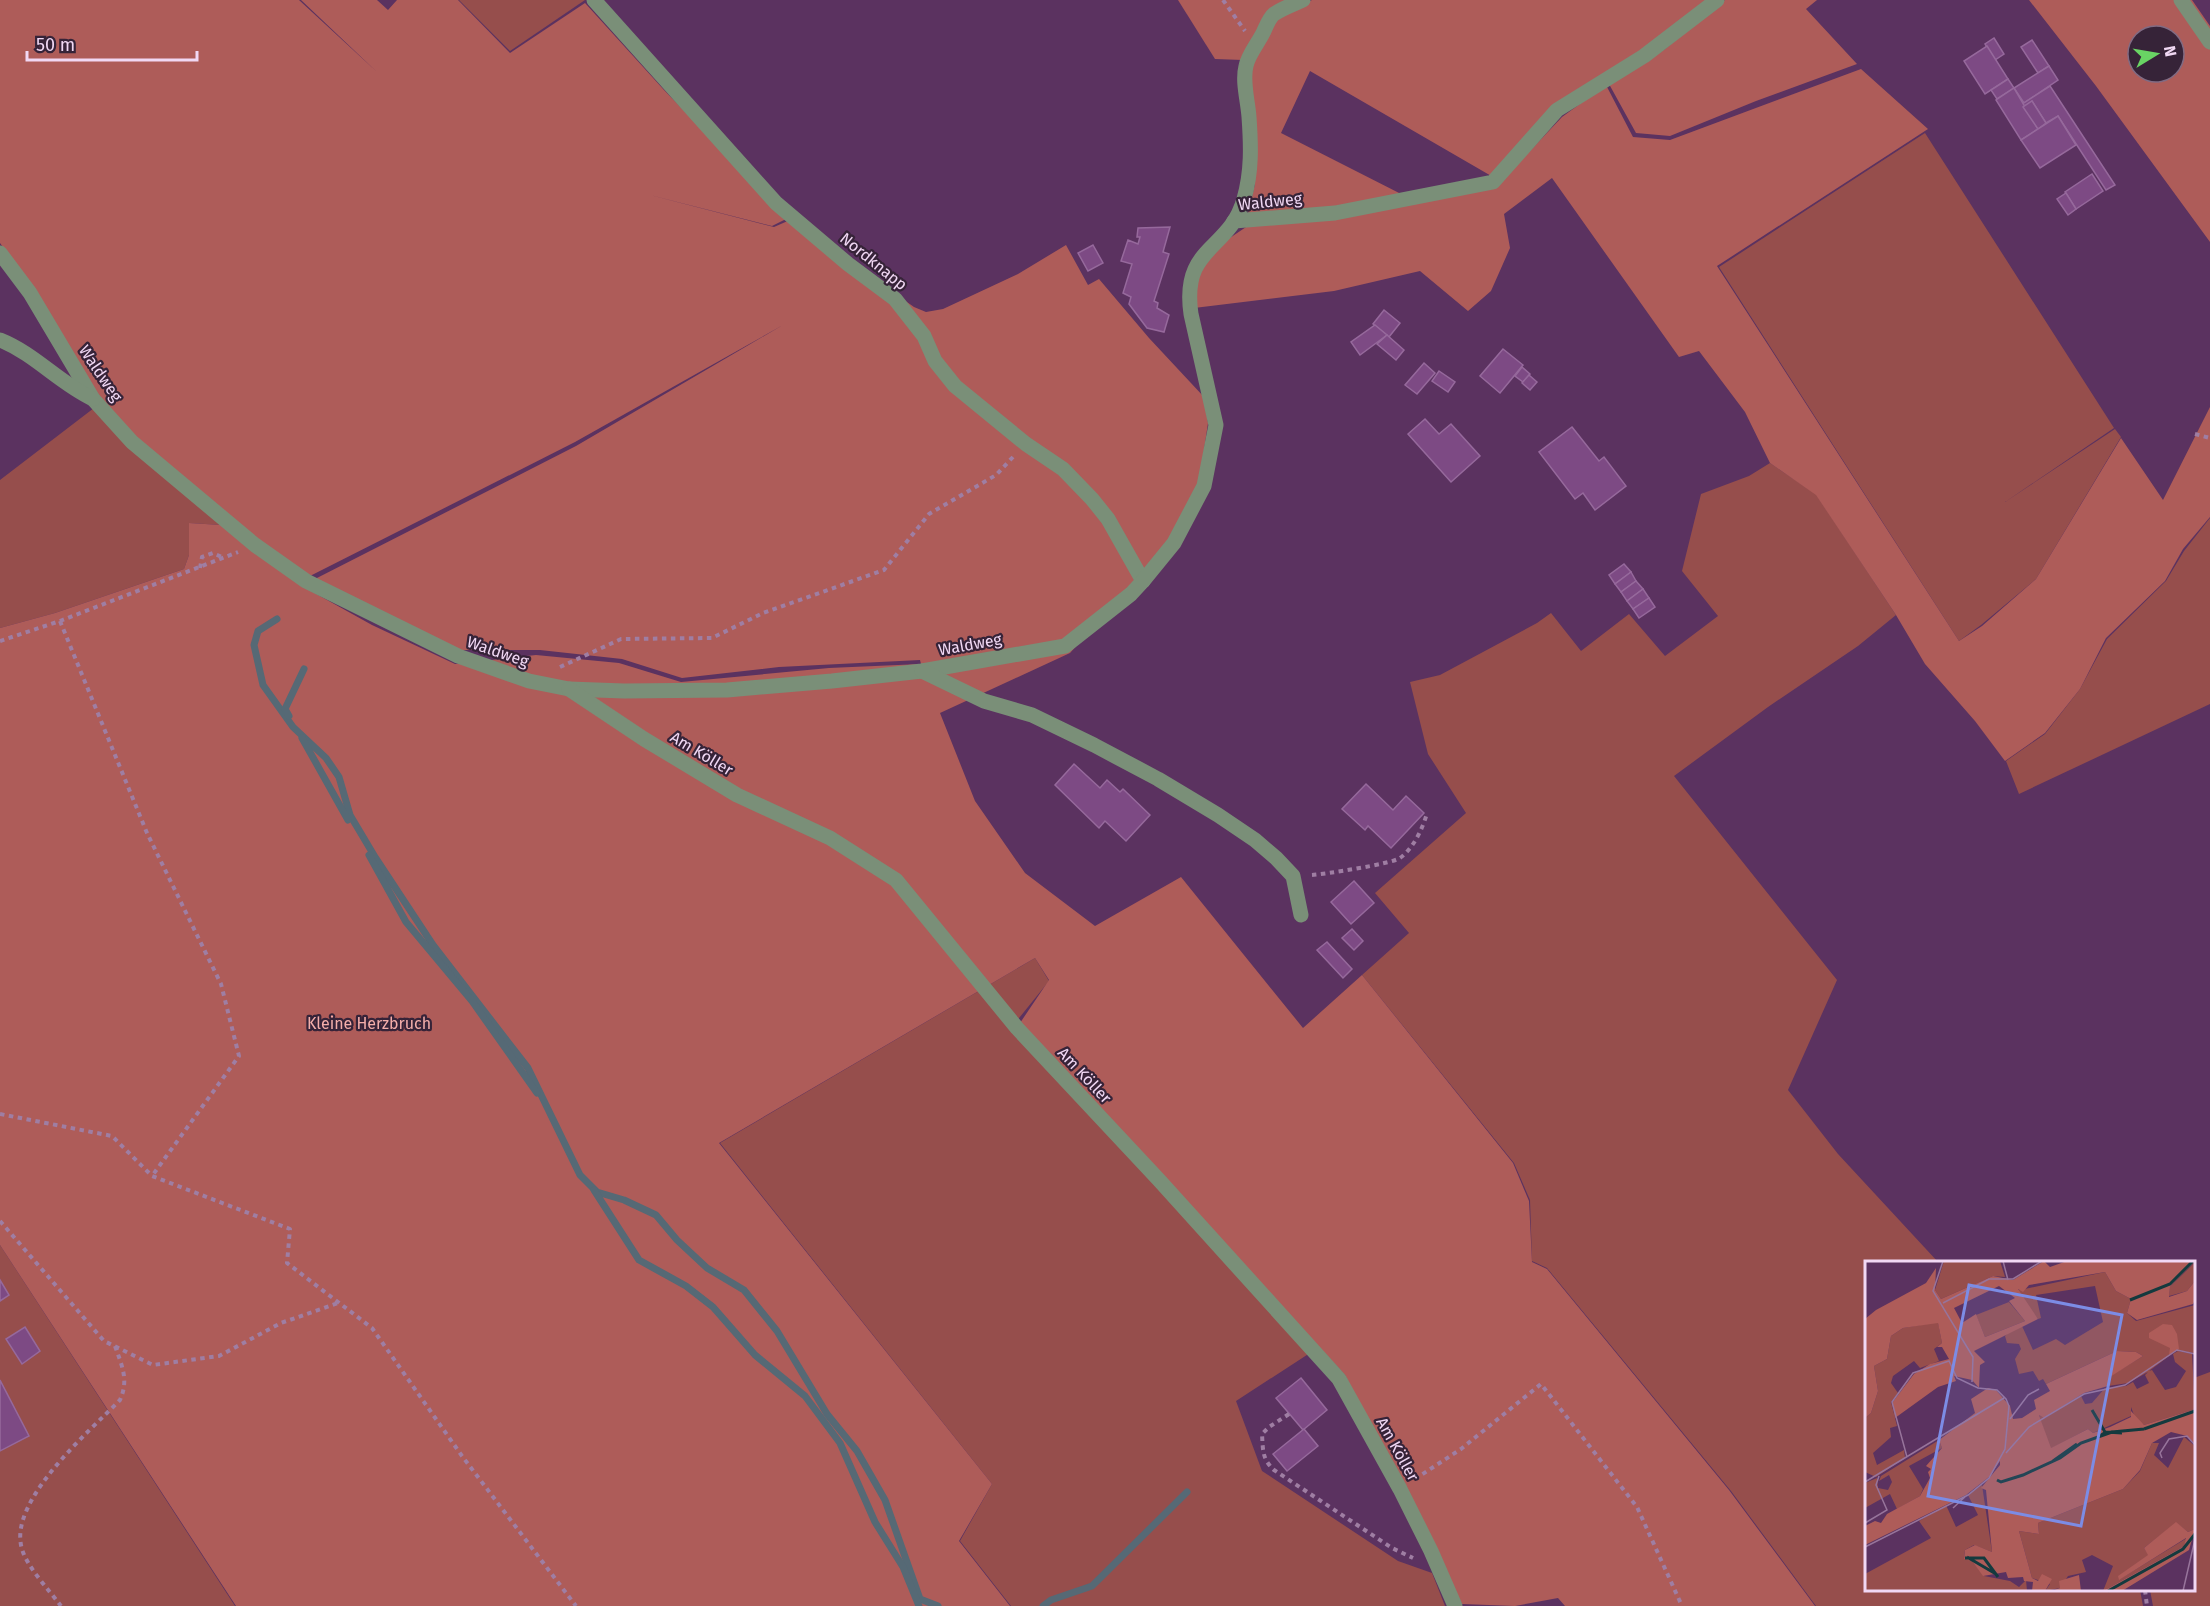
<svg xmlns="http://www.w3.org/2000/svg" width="2210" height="1606" viewBox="0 0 2210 1606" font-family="'Fira Sans',sans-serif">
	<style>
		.green { fill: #964e4c }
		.forest { fill: #ae5c59; fill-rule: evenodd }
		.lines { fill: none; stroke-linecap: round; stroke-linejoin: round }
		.stream { stroke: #566975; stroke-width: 7 }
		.building { fill: #7d4a84; stroke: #96699c; stroke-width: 1.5 }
		.path { stroke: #9f7ea3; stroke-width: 4; stroke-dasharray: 4.5 4.5; stroke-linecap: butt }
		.minor { stroke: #7a8f78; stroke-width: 15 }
		.labels { text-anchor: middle; stroke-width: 4.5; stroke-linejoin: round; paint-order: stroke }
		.street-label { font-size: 16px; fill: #f1d8f4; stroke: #362338 }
		.park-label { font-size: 16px; fill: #f4aeaa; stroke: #362338 }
		.inset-river { fill: none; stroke: #143a3e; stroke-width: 3 }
		.inset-road { fill: none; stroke: #97749b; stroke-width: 1.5 }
		.view { fill: #7c8ce5; fill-opacity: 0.15; stroke: #7c8ce5; stroke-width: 3 }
		.inset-edge { fill: none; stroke: #f1d8f4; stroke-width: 3 }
	</style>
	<rect width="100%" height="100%" fill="#5b3260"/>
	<!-- green -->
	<g class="green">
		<polygon points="459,0 585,0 510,51"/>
		<polygon points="1925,133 2114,428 2005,502 2115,429 2121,437 2036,579 1981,625 1959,641 1719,267"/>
		<polygon points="94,408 221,525 189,523 189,555 184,569 55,613 0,628 0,480"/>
		<polygon points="1770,463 1816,494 1896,615 1858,646 1768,707 1674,776 1837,980 1788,1090 1838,1154 1938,1262 1866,1262 1866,1590 2140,1590 2143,1606 1816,1606 1731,1491 1547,1268 1532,1261 1530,1200 1514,1163 1362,975 1409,933 1375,893 1466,813 1428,754 1410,682 1440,675 1537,623 1551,613 1581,651 1629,614 1665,656 1718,616 1682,571 1701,494 1749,476"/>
		<polygon points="2210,518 2210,704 2019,794 2006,761 2045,734 2080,689 2107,639 2166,581 2184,551"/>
		<polygon points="1035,958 1049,981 1011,1028 1313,1351 1236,1401 1262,1471 1398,1561 1432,1573 1445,1606 1011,1606 960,1541 992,1484 720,1143"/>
		<polygon points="0,1245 235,1606 0,1606"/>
		<polygon points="2210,1372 2210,1606 2153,1606 2150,1590 2194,1590 2194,1378"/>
	</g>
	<!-- forest -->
	<g class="forest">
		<polygon points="0,0 299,0 377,72 301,0 377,0 388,10 397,0 458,0 510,53 585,3 664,90 788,218 772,226 646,194 774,227 790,220 914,307 926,312 943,309 1018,274 1066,245 1088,285 1099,279 1149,338 1204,397 1208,423 1199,484 1169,542 1070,653 940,713 975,801 1025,873 1095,926 1181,877 1303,1028 1362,975 1513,1163 1529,1201 1532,1262 1547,1269 1729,1490 1815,1606 1565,1606 1558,1598 1515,1606 1462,1604 1345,1375 1020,1023 1049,980 1035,958 719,1143 992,1484 959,1541 1010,1606 236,1606 0,1245 0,628 55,613 184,569 189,555 189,523 221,525 302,586 372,625 455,664 536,655 619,663 681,682 829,668 921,664 920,660 779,667 682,678 622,659 540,650 461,650 315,579 576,446 783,325 575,442 310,576 229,519 134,440 90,384 35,291 0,243"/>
		<polygon points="1178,0 1294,0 1243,60 1215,59"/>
		<polygon points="1312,0 1710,0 1659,39 1597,78 1493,177 1310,71 1281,133 1407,197 1334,210 1248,214 1255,184 1251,89 1252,67 1275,18"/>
		<polygon points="1725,0 1817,0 1806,9 1857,64 1756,101 1670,136 1636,133 1609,84 1665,49"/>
		<path d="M2029,0H2192L2210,26V242L2096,86ZM2138,36H2174V72H2138Z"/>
		<path d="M1861,69L1928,129L1717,266L1959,641L1982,626L2036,579L2121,438L2163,500L2210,407V517L2183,549L2165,581L2106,638L2080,689L2045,733L2005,761L1975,721L1925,664L1896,615L1816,495L1770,463L1745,412L1699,351L1679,357L1552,178L1504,214L1510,248L1491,291L1468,311L1420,271L1334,291L1194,308C1198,252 1209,253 1252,223L1497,186L1562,117L1606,85L1633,137L1670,140Z"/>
	</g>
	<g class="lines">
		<!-- stream -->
		<g class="stream">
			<polyline points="277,619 258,631 254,645 263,685 293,727 326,758 339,777 350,815 375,857 433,945 528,1068 580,1175 597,1192 624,1200 656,1215 677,1240 707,1268 744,1290 777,1331 827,1414 857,1451 885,1500 920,1599 938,1606"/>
			<polyline points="289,716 285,709 304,669"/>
			<polyline points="302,738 348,820"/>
			<polyline points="369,855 406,922 472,1001 537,1093"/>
			<polyline points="594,1190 639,1260 686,1286 713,1307 755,1355 805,1396 840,1443 875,1522 903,1567 919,1606"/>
			<polyline points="1043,1606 1051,1600 1092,1586 1187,1492"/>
		</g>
	</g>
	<!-- building -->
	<g class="building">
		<polygon points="1994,38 2004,54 1995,60 1985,44"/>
		<polygon points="2032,40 2049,66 2038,73 2021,47"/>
		<polygon points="1987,46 2008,79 1985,94 1964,61"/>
		<polygon points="2049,66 2058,80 2024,103 2014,88"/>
		<polygon points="2008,79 2014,88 1997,99 1991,90"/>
		<polygon points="2050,86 2115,185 2106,190 2058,116 2046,123 2032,101 2023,107 2022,104"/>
		<polygon points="2014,88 2038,129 2021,140 1996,100"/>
		<polygon points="2032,101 2046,123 2038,129 2023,107"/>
		<polygon points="2058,116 2076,145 2040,168 2021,140"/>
		<polygon points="2092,174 2103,191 2076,209 2065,192"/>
		<polygon points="2066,193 2076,209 2068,215 2057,199"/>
		<polygon points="1170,227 1163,252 1169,254 1154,301 1158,303 1157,308 1169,315 1164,332 1147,328 1129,304 1131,297 1123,293 1132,264 1121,261 1128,240 1138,244 1140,237 1137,237 1138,228"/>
		<polygon points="1093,245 1103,263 1088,271 1078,253"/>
		<polygon points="1384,310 1400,323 1389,337 1373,324"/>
		<polygon points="1375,325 1387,335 1360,355 1351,342"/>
		<polygon points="1387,335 1404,350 1396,360 1377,344"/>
		<polygon points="1503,349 1523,365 1500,393 1480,376"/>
		<polygon points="1424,363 1435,373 1417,394 1405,385"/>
		<polygon points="1522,367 1530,374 1523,382 1515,376"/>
		<polygon points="1439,371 1455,382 1448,392 1432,381"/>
		<polygon points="1529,375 1537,382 1530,390 1522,383"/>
		<polygon points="1425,419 1439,434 1451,424 1480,456 1451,482 1408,434"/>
		<polygon points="1572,427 1599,461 1604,457 1626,486 1595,510 1583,493 1575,499 1539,452"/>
		<polygon points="1624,564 1631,572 1615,584 1609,575"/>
		<polygon points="1631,572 1636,581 1621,592 1615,584"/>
		<polygon points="1636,581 1643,589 1627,601 1621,592"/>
		<polygon points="1643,589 1649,598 1633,609 1627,601"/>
		<polygon points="1649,598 1655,607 1639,618 1633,609"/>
		<polygon points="1074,764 1100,788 1107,780 1120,792 1123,789 1150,815 1126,841 1105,821 1099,828 1055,785"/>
		<polygon points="1366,784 1393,810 1406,796 1424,813 1391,848 1368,826 1365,830 1342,809"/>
		<polygon points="1354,881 1374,903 1351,924 1331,902"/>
		<polygon points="1352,929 1363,941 1354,950 1342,938"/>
		<polygon points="1327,942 1352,969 1343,978 1317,950"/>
		<polygon points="0,1280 9,1295 0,1301"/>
		<polygon points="25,1327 40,1351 22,1364 6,1339"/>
		<polygon points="1301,1378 1327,1410 1303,1430 1276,1398"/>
		<polygon points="0,1380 29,1436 0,1451"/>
		<polygon points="1304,1429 1318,1446 1287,1471 1273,1454"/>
	</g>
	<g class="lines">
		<!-- path -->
		<g class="path">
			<polyline points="1223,0 1245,31"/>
			<polyline points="2195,434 2210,438"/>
			<polyline points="200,568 202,557 213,553 224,558"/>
			<polyline points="60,621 147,833 221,984 239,1056 152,1176"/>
			<polyline points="0,641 60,621 238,552"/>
			<polyline points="560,667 621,639 712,638 763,613 884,570 929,514 996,475 1013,457"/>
			<path d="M1312,875C1325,874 1391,864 1400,858C1413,849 1423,828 1427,813"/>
			<polyline points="0,1114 112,1136 152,1176 290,1229 287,1263 372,1328 462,1456 576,1606"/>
			<polyline points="0,1221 104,1341 153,1365 219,1356 281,1323 338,1303"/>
			<path d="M1289,1414L1269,1427L1262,1434C1263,1450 1262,1459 1274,1470L1392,1548L1413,1558"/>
			<polyline points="1415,1479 1461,1449 1541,1384 1637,1507 1682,1606"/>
			<polyline points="2145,1590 2147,1606"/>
			<path d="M61,1606C49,1590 27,1567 22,1549C7,1501 90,1431 120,1400C129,1380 122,1366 115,1346"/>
		</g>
		<!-- minor -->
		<g class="minor">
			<polyline points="594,0 776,203 848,264 895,299 924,336 935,361 955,386 1026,444 1063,469 1092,499 1108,519 1143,581"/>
			<polyline points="2181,0 2210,42"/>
			<polyline points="1234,221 1335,213 1493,182 1557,110 1644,56 1717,0"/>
			<path d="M0,253L30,293L93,399L132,442L255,545L306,581L458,656L529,681L569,689L624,691L727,690L832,681L922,671L1065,646L1131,594L1143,581L1174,543L1204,486L1216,425L1191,314C1181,245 1229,252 1244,199C1252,171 1251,145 1249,117C1248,101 1242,82 1246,66C1248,55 1258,43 1263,33C1266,27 1269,18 1274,14C1283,8 1294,4 1303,0"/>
			<path d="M0,340C35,354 59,383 93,399"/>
			<polyline points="922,671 984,701 1032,715 1094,745 1158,779 1218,815 1255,840 1276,858 1293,876 1301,915"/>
			<polyline points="569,689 644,739 737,795 830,838 896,880 1017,1028 1159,1180 1339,1379 1400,1489 1431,1551 1455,1606"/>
		</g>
	</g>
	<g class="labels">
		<!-- street labels -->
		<g class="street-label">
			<text transform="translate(1270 201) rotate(-6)" y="6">Waldweg</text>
			<text transform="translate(874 261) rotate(39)" y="6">Nordknapp</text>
			<text transform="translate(101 373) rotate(56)" y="6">Waldweg</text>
			<text transform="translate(970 644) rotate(-10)" y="6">Waldweg</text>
			<text transform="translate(498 651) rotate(19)" y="6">Waldweg</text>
			<text transform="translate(702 753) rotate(31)" y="6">Am Köller</text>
			<text transform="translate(1085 1075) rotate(47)" y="6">Am Köller</text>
			<text transform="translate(1398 1449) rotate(61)" y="6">Am Köller</text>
		</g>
		<!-- park labels -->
		<g class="park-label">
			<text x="369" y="1029">Kleine Herzbruch</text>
		</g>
	</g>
	<!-- overview -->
	<g transform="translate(1865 1261)">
		<rect width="330" height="330" fill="#5b3260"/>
		<path d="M79,0H135L140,16L128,15L76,38L70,29ZM330,1V20L322,30L304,35L305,26ZM240,11L251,30L266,38L262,52L271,60L330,44V91L329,88V92L312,89L284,110L287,109L300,129L311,126L321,110L310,101L308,93L313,90L327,93L330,148L279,164L271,159L266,146V155L228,172L223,168L185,188L174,154L180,157L216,135L220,143L227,142L240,127L261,125L268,121L272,128L284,122L280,114L283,111L263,122L243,125L244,116L278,95L271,91L252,90L181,123L178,118L174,120L168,110L154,113L150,98L156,88L154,83L142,82L140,75L144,71L157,65L168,89L191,78L200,84L238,61L230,25L171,34L176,57L173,58L150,30ZM144,41L160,60L120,76L111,54ZM73,61L77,82L69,88L74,100L55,107L49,100L28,115L26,122L33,132L26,141L32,165L25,167L26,176L8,192L12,204L39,189L40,197L11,216L0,211V157L6,152L13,130L9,105L22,98L26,75L38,67ZM319,176L330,185V268L323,271L311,262L279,287L284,294L254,315L255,318L322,277L319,285L238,330L248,305L227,294L217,299L221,311L203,315L195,327L180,330L185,323L167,317L154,270L174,273L173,262L258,228L275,210L287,182H294L289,194L303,207ZM74,179L77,187L44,205L58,228L55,235L32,248L25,233L0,247V222L12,217L13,227L23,229L27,221L24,214L14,220L16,215ZM117,224L127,291L109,284L100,289L99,297L107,300L119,315L145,320L154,326L161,319L162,330H0V313L66,277L54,260L81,244L91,266L113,254L103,234Z" fill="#964e4c"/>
		<path d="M179,0L185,6L202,0H330L305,26L304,36L322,30L330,20V39L328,43L272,59L262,52L266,38L251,30L240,11L164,24L158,31L153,28L173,58L109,90L120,101L115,104L114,127L107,119L89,115L91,120L73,126L30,157L27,142L49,113L65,103L84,98L77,86H72L77,82L73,62L38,67L26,75L22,98L9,105L13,130L6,152L0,157V58L11,49L61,22L71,7L70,29L76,38L128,15L148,19ZM134,25L150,37L144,40L160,60L120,76L111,53L97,62L89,47ZM298,63L307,64L312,73L314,88L304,94L305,87L284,77V72ZM252,90L271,91L278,95L245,116L243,125L219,132L179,157L174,154L186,187L223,168L228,172L245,166L266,156V150L279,164L330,148V183L322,175L306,171L287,182L275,209L258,228L173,262L174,273L154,270L167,317L173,320L177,313L187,318L180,330H167L168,321L159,320L158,316L143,317L141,311L118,315L107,300L99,298L100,289L110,284L127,291L121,229L116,227L135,204V200L124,216L101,234L0,284V265L10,260L16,262L22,253L55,235L65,217L63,211L66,208L61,205L77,187L74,179L110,152L106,138L123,127L131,129L145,145L148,158L157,157L171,148L169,139L185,130L181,123ZM311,261L323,271L330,268L324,289L257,330H238L319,285L321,277L254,319L253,315L283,294L279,287ZM214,314L216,330H187L195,327L194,320Z" fill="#ae5c59" fill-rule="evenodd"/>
		<path class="inset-river" d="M265,39L305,23L328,0M227,149L240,171M279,168L330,150M233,176L241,171L257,172M188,200L212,183M132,219L136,221L158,214L195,197L216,182L247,171L279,168M102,296L131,313M100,297H119L133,316M243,330L318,288L330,273"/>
		<path class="inset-road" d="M78,0L68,30L108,96L107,121M138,0L143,19M78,42L124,18H148L177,0M145,158L163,134L174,128M141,192L164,166L219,133L260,124L312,89L330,93M297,197L295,192L304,178L322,175L330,184M0,221L139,137M88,247L102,234M0,262L22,249L11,224L14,215M0,286L103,234L124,217L140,188L144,145L141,138L132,129L113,127L92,117L84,100L48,112L27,141L42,196M318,330L330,278"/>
		<path class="view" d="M104,24L257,54L216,265L63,235Z"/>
		<rect width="330" height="330" class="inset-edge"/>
	</g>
	<!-- north arrow -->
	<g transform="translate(2156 54) rotate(79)"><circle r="28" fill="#362338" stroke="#816b83" stroke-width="1.5"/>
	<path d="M0-4.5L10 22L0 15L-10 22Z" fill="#69d464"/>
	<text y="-9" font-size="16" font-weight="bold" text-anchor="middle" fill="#f1d8f4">N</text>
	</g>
	<!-- scale -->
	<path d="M27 51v9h170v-9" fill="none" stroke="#f1d8f4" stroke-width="3"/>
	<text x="36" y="51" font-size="18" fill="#f1d8f4" stroke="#362338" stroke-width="4.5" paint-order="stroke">50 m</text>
</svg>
